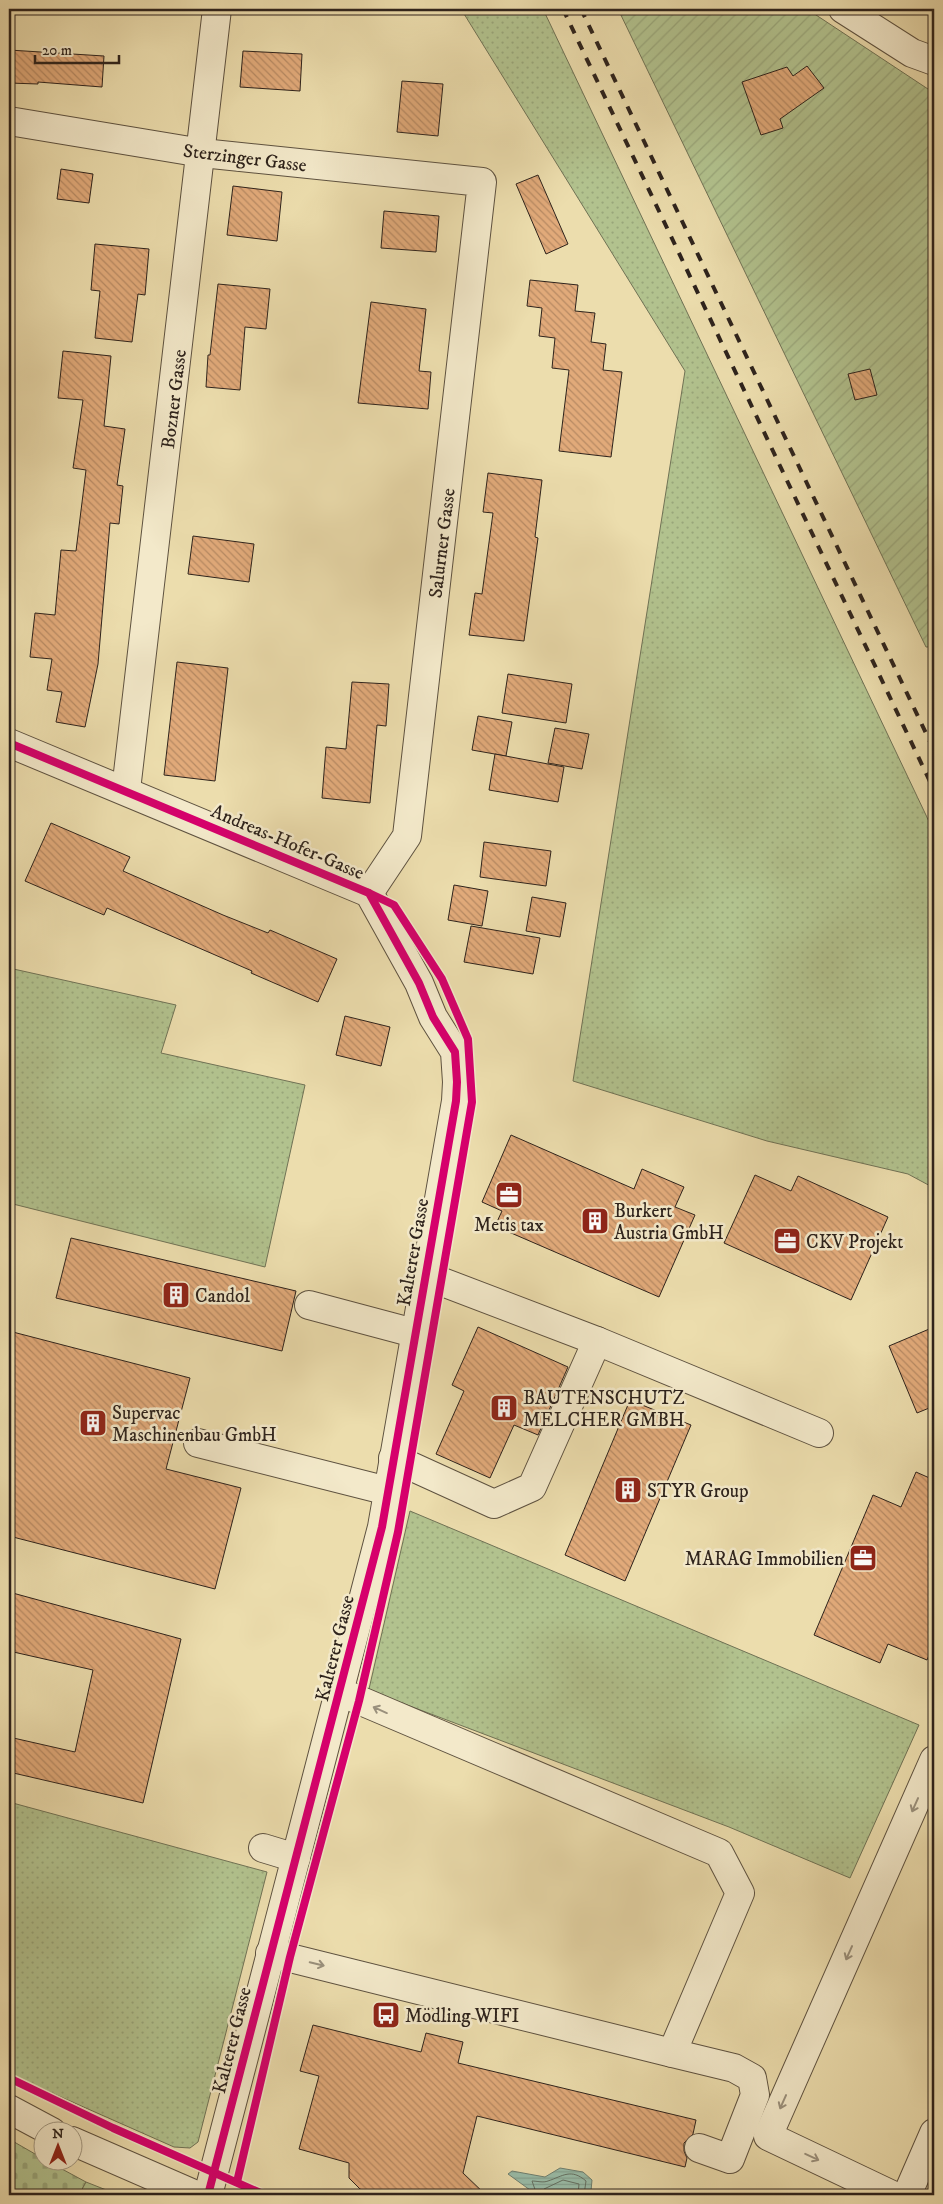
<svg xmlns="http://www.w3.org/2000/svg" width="943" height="2204" viewBox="0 0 943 2204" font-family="'IM FELL DW Pica',serif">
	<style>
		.grass { fill: url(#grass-dots); stroke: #707255 }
		.cemetery { fill: url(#cemetery-stones); stroke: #707255 }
		.park { fill: #b2c28e; stroke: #707255 }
		.garden { fill: url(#garden-furrows); stroke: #707255 }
		.water { fill: url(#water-rules); stroke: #6e7f70 }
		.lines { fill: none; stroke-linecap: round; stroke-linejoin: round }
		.shore { stroke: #647062; stroke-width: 1 }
		.building { fill: url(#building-back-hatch); stroke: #2e231c }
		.minor-casing { stroke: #5e5240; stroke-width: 30 }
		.minor { stroke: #f3e9ca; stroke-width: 28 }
		.rail { stroke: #2e231c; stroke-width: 4; stroke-dasharray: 9 9; stroke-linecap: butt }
		.cycleway-casing { stroke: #f3e9ca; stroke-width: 11 }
		.cycleway { stroke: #d6006c; stroke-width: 8 }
		.oneway { stroke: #9a907c }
		.labels { text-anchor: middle; stroke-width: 5; stroke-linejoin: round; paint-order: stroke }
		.street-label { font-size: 19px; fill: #2e231c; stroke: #f3e9ca }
		.poi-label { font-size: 19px; fill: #2e231c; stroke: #f3e9ca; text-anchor: start }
	</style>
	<defs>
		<pattern id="grass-dots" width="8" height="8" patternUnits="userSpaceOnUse" patternTransform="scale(1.25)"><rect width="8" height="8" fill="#b2c28e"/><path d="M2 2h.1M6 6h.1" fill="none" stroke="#99a67a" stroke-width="1.8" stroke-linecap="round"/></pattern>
		<pattern id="cemetery-stones" width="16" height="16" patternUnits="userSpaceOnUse" patternTransform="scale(1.25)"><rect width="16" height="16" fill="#b2c28e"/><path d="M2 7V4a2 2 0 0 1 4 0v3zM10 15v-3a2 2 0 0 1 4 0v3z" fill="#99a67a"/></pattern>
		<pattern id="garden-furrows" width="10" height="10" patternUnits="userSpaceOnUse" patternTransform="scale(1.25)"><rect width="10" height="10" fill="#b2c28e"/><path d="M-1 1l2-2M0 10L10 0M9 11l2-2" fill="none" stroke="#99a67a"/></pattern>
		<pattern id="water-rules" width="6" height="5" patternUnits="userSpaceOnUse" patternTransform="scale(1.25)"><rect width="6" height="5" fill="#99bca8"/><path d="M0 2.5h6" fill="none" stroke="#84a190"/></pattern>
		<pattern id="building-back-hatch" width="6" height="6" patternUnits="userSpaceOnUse" patternTransform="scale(1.25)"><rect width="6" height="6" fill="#e1aa7a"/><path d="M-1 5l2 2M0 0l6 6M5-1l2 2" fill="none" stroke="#b78a63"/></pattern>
	</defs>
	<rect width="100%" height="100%" fill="#ecddad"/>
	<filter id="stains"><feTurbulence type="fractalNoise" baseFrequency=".004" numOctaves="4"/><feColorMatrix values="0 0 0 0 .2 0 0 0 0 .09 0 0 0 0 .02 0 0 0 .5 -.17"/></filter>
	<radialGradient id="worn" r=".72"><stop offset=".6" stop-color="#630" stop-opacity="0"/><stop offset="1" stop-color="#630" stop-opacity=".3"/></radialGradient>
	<!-- grass -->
	<g class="grass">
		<polygon points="461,9 543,9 934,832 934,1188 908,1174 767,1141 573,1081 685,371"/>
		<polygon points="9,968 176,1005 161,1053 305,1085 265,1267 9,1203"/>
		<polygon points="410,1511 919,1725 850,1878 729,1827 394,1700 369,1689"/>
		<polygon points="9,1802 267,1872 198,2142 190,2148 174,2147 9,2074"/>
	</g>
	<!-- cemetery -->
	<polygon class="cemetery" points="9,2139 42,2158 42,2162 49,2162 86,2182 79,2195 9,2195"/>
	<!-- park -->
	<polygon class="park" points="86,2182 119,2195 79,2195"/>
	<!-- garden -->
	<polygon class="garden" points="618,9 807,9 934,93 934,647 926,647"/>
	<!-- water -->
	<polygon class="water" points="560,2168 583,2172 592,2180 591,2191 588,2195 533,2195 530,2190 508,2174 512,2171 545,2177"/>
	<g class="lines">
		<!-- shore -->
		<g class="shore">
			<path d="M537,2195L532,2181C537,2181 543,2183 548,2181C563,2176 571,2168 586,2181L584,2195"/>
			<polyline points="543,2195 544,2189 563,2180 579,2184 578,2195"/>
		</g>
	</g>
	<!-- building -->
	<g class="building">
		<polygon points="9,50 104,56 102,87 38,82 38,84 9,83"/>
		<polygon points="243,51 302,54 300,91 240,87"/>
		<polygon points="807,66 824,88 780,119 783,128 761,135 742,82 787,67 793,76"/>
		<polygon points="402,81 443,84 438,136 397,132"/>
		<polygon points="61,169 93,174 89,203 57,199"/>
		<polygon points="538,175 568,244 546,254 516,184"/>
		<polygon points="233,186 282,192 277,241 227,235"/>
		<polygon points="384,211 439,216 436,252 381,248"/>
		<polygon points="95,244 149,249 145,295 138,294 132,342 95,338 100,291 91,290"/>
		<polygon points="530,280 578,285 575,311 595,313 591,342 606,344 603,370 622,372 611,457 559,451 569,370 552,368 555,338 539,336 542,308 527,306"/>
		<polygon points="218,284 270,289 266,329 245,327 240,390 206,387 208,355 210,355"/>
		<polygon points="371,302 426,309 419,371 431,372 428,409 358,403"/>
		<polygon points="63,351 111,356 104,426 125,429 117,485 123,486 119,524 110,523 98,664 85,727 56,722 62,692 47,690 52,659 30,657 35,613 55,615 61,550 76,551 86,470 73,468 83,400 58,398"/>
		<polygon points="870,369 877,395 855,400 848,374"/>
		<polygon points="488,473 542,480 535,537 538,538 524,641 469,635 475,593 482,594 493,513 483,512"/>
		<polygon points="193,536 254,544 249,582 188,574"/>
		<polygon points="177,662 228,668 215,781 164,775"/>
		<polygon points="508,674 572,684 566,723 502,713"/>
		<polygon points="352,682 389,684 386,726 377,725 370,803 322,798 326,747 346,749"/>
		<polygon points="478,716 512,722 506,756 472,750"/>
		<polygon points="555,728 589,734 582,769 548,763"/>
		<polygon points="495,754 564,767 558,802 489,790"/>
		<polygon points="51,823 130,857 123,871 223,915 268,933 270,930 337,959 318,1002 251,973 252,971 107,908 104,915 25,881"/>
		<polygon points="484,842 551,851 546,886 480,877"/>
		<polygon points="454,885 488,891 482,926 448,920"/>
		<polygon points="532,897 566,903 560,937 526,931"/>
		<polygon points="471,926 540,938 533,974 464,962"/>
		<polygon points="345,1016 390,1027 381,1066 336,1055"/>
		<polygon points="511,1135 634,1189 642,1169 684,1187 675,1207 695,1215 659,1297 495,1226 502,1211 482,1202"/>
		<polygon points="755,1175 791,1191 798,1176 888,1217 851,1300 724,1243"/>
		<polygon points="71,1238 296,1291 282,1351 56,1298"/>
		<polygon points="478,1327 568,1367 538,1435 514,1425 490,1478 436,1454 464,1391 452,1385"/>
		<polygon points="934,1327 934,1406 917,1413 889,1346"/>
		<polygon points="9,1331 190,1378 166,1469 241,1488 215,1589 9,1536"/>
		<polygon points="630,1400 691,1425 625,1581 565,1555"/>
		<polygon points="916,1472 934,1480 934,1643 927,1660 888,1644 880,1663 814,1635 873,1495 901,1507"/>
		<polygon points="9,1592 181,1639 143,1803 9,1772 9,1737 75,1752 93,1670 9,1651"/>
		<polygon points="313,2025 421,2052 426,2033 463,2042 458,2063 696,2120 693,2134 684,2143 684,2151 687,2158 685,2167 477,2116 463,2173 486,2195 373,2195 360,2189 349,2178 349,2163 299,2149 319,2076 300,2071"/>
	</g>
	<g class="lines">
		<defs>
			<g id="minor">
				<polyline points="843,9 912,53 934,61"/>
				<polyline points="9,121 202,153 482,182 407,836 369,893"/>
				<polyline points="9,743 369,893 419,983 433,1017 455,1052 457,1082 456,1101 382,1527 208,2195"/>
				<polyline points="126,790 217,9"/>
				<polyline points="424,1275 597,1341 819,1433"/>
				<polyline points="309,1305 414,1333"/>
				<polyline points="198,1443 388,1491"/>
				<polyline points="393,1458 494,1504 532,1487 597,1341"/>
				<polyline points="263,1848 296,1858"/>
				<polyline points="270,1953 672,2053 740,1893 719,1853 340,1692"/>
				<polyline points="672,2053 734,2068 752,2078 755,2095 730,2159 699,2148"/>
				<polyline points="9,2109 52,2132"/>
				<polyline points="72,2141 196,2195"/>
				<polyline points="892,2195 768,2136 934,1760"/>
				<polyline points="907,2195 934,2133"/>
			</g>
		</defs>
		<!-- minor casing -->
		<use href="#minor" class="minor-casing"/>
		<!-- minor -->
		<use href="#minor" class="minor"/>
		<!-- rail -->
		<g class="rail">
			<polyline points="563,9 934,790"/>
			<polyline points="581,9 934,750"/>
		</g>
		<defs>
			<g id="cycleway">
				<polyline points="9,743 369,893 419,983 433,1017 455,1052 457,1082 456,1101 382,1527 208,2195"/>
				<polyline points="9,2078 113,2128 265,2195"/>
				<polyline points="237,2182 290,1957 359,1701 398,1532 472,1102 468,1039 442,979 394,905 369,893"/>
			</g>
		</defs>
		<!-- cycleway casing -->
		<use href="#cycleway" class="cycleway-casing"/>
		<!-- cycleway -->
		<use href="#cycleway" class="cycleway"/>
	</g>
	<!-- one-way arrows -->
	<defs><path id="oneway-shaft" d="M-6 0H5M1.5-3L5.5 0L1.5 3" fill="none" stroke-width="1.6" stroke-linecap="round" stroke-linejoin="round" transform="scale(1.25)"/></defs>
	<g class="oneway">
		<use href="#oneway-shaft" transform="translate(380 1710) rotate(-156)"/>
		<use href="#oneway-shaft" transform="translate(915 1805) rotate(114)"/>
		<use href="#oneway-shaft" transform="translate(849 1953) rotate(114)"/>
		<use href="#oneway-shaft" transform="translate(317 1964) rotate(13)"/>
		<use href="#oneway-shaft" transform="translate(783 2102) rotate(114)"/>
		<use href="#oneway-shaft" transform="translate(812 2157) rotate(25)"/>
	</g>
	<!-- icons -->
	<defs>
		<symbol id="office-square" viewBox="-11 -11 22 22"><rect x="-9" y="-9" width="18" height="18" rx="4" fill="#8f2418" stroke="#f3e9ca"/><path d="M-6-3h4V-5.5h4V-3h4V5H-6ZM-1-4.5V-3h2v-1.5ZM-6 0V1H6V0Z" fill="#fff"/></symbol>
		<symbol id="building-square" viewBox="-11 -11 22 22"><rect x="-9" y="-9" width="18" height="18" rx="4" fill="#8f2418" stroke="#f3e9ca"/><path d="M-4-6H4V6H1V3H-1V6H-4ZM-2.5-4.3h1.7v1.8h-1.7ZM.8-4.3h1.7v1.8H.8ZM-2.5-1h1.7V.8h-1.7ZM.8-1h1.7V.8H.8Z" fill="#fff"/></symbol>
		<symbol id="bus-square" viewBox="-11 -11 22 22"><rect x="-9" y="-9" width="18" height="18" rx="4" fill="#8f2418" stroke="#f3e9ca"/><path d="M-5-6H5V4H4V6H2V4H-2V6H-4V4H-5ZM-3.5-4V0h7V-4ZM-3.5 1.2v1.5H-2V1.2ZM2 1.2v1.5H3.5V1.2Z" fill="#fff"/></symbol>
	</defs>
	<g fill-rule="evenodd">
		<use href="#office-square" x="493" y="1179" width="32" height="32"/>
		<use href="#building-square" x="579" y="1205" width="32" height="32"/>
		<use href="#office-square" x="771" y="1225" width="32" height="32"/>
		<use href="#building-square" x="160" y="1279" width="32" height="32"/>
		<use href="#building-square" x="488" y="1392" width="32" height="32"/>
		<use href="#building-square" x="77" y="1407" width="32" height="32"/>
		<use href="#building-square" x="612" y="1474" width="32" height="32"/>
		<use href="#office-square" x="847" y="1542" width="32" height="32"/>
		<use href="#bus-square" x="370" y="1999" width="32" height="32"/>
	</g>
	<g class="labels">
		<!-- street labels -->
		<g class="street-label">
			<text transform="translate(245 157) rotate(7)" y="7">Sterzinger Gasse</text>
			<text transform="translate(173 399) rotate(-83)" y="7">Bozner Gasse</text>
			<text transform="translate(441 543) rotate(-83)" y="7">Salurner Gasse</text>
			<text transform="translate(288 841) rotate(23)" y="7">Andreas-Hofer-Gasse</text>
			<text transform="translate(412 1252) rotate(-80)" y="7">Kalterer Gasse</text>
			<text transform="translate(334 1648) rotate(-76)" y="7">Kalterer Gasse</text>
			<text transform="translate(231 2040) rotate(-76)" y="7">Kalterer Gasse</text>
		</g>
		<!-- poi labels -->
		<g class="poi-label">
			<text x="614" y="1217">Burkert<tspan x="614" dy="22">Austria GmbH</tspan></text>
			<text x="509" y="1231" text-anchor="middle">Metis tax</text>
			<text x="806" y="1248">CKV Projekt</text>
			<text x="195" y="1302">Candol</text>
			<text x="523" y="1404">BAUTENSCHUTZ<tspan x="523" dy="22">MELCHER GMBH</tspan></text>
			<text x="112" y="1419">Supervac<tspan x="112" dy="22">Maschinenbau GmbH</tspan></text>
			<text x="647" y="1497">STYR Group</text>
			<text x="844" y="1565" text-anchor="end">MARAG Immobilien</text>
			<text x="405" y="2022">Mödling WIFI</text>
		</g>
	</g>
	<!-- margin -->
	<rect width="943" height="2204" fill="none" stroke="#ecddad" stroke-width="30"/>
	<rect x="10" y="10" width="923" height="2184" fill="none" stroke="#2e231c" stroke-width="2.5"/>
	<rect x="15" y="15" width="913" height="2174" fill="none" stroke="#2e231c"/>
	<!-- north arrow -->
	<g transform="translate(58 2146)"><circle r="24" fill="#f3e9ca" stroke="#a49a84"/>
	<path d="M0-4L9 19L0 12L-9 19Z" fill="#8f2418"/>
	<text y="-8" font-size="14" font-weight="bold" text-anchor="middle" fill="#2e231c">N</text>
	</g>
	<!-- scale -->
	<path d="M35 55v8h84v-8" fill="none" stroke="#2e231c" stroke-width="2.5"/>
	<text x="42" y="55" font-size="15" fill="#2e231c" stroke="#f3e9ca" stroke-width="4" paint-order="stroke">20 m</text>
	<rect width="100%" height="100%" filter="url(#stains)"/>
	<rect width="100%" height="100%" fill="url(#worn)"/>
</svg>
